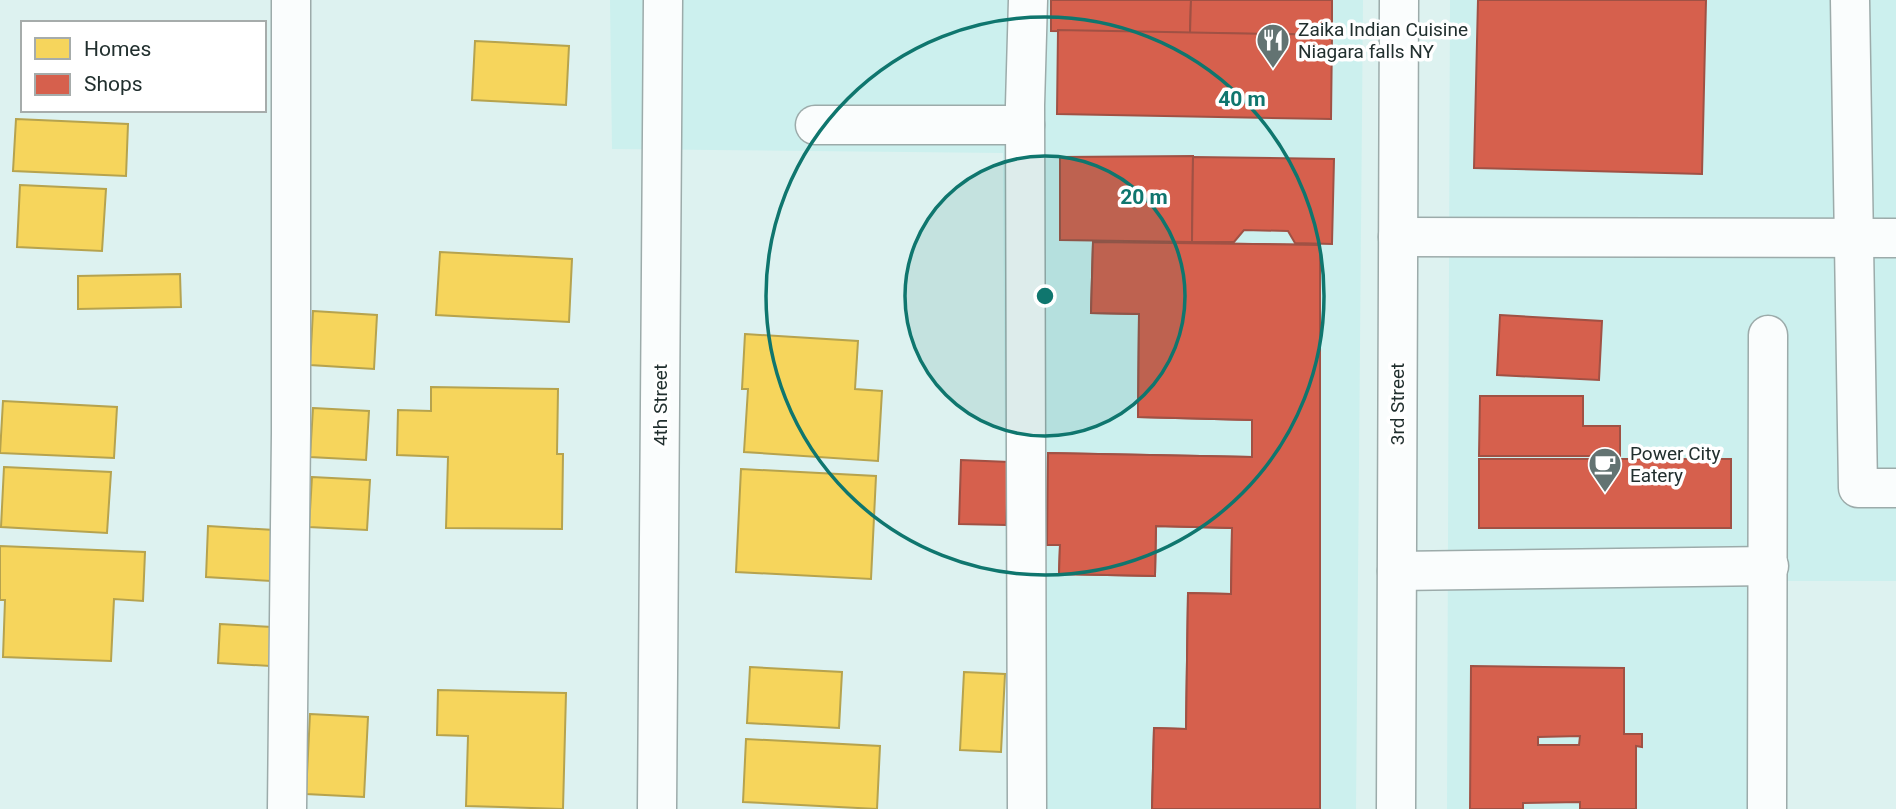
<svg xmlns="http://www.w3.org/2000/svg" width="1896" height="809" viewBox="0 0 1896 809" font-family="Roboto,sans-serif">
	<style>
		.built { fill: #ccf0ee }
		.homes { fill: #f6d55c; stroke: #b6a34e; stroke-width: 2 }
		.shops { fill: #d6604d; stroke: #a05144; stroke-width: 2; fill-rule: evenodd }
		.lines { fill: none; stroke-linecap: round; stroke-linejoin: round }
		.minor-casing { stroke: #9cabaa; stroke-width: 41 }
		.minor { stroke: #fafdfd; stroke-width: 38 }
		.ring { fill: none; stroke: #0f766e; stroke-width: 3.5 }
		.labels { text-anchor: middle; stroke-width: 7; stroke-linejoin: round; paint-order: stroke }
		.poi-label { font-size: 19px; fill: #212f2e; stroke: #fff; text-anchor: start }
		.street-label { font-size: 19px; fill: #212f2e; stroke: #fff }
		.centre { fill: #0f766e; stroke: #fff; stroke-width: 3.5 }
		.ring-label { font-size: 21px; text-anchor: middle; font-weight: bold; fill: #0f766e; stroke: #fff; stroke-width: 7; stroke-linejoin: round; paint-order: stroke }
	</style>
	<rect width="100%" height="100%" fill="#ddf2f0"/>
	<!-- built -->
	<g class="built">
		<polygon points="610,0 1363,0 1356,809 1007,809 1003,153 612,149"/>
		<polygon points="1450,0 1896,0 1896,581 1788,581 1786,809 1447,809"/>
	</g>
	<!-- homes -->
	<g class="homes">
		<polygon points="475,41 569,46 566,105 472,100"/>
		<polygon points="16,119 128,124 126,176 13,171"/>
		<polygon points="20,185 106,189 102,251 17,247"/>
		<polygon points="440,252 572,259 569,322 436,315"/>
		<polygon points="180,274 181,307 78,309 78,276"/>
		<polygon points="313,311 377,315 374,369 310,365"/>
		<polygon points="745,334 858,341 855,389 882,391 878,461 744,452 748,389 742,389"/>
		<polygon points="431,387 558,389 557,454 563,454 562,529 446,528 448,457 397,455 398,410 431,411"/>
		<polygon points="3,401 117,407 114,458 0,453"/>
		<polygon points="313,408 369,411 366,460 310,457"/>
		<polygon points="4,467 111,472 107,533 1,527"/>
		<polygon points="741,469 876,476 871,579 736,572"/>
		<polygon points="312,477 370,480 367,530 309,527"/>
		<polygon points="208,526 274,530 271,581 206,577"/>
		<polygon points="0,546 145,552 143,601 114,599 111,661 3,657 5,600 0,600"/>
		<polygon points="220,624 272,627 270,666 218,663"/>
		<polygon points="750,667 842,672 839,728 747,723"/>
		<polygon points="964,672 1005,674 1001,752 960,750"/>
		<polygon points="438,690 566,693 563,809 466,806 468,736 437,735"/>
		<polygon points="310,714 368,717 364,797 306,794"/>
		<polygon points="746,739 880,746 877,809 743,802"/>
	</g>
	<!-- shops -->
	<g class="shops">
		<polygon points="1051,0 1191,0 1190,33 1051,31"/>
		<polygon points="1191,0 1332,0 1332,35 1190,33"/>
		<polygon points="1478,0 1706,0 1702,174 1474,168"/>
		<polygon points="1058,30 1332,35 1331,119 1057,114"/>
		<polygon points="1193,156 1192,242 1060,240 1060,157"/>
		<polygon points="1193,157 1334,159 1332,244 1295,243 1288,231 1244,230 1234,242 1192,242"/>
		<polygon points="1093,242 1320,245 1320,809 1152,809 1154,728 1186,729 1188,593 1231,594 1232,528 1156,526 1155,576 1059,574 1060,545 1047,545 1048,453 1252,457 1252,420 1138,417 1139,314 1091,313"/>
		<polygon points="1093,242 1320,245 1320,809 1152,809 1154,728 1186,729 1188,593 1231,594 1232,528 1156,526 1155,576 1059,574 1060,545 1047,545 1048,453 1252,457 1252,420 1138,417 1139,314 1091,313"/>
		<polygon points="1500,315 1602,321 1599,380 1497,375"/>
		<polygon points="1480,396 1583,396 1583,426 1620,426 1620,456 1479,456"/>
		<rect x="1479" y="459" width="252" height="69"/>
		<polygon points="961,460 1009,462 1006,525 959,524"/>
		<path d="M1471,666L1624,668V734H1642V747L1636,746V809H1580V802L1523,803V809H1470ZM1580,736L1579,745H1538V737Z"/>
	</g>
	<g class="lines">
		<defs>
			<g id="minor">
				<polyline points="1850,0 1858,488 1896,488"/>
				<polyline points="815,125 1025,125"/>
				<polyline points="1398,237 1896,238"/>
				<polyline points="1397,571 1769,566"/>
				<polyline points="287,809 291,433 291,0"/>
				<polyline points="657,809 663,0"/>
				<polyline points="1027,809 1025,105 1028,0"/>
				<polyline points="1396,809 1399,0"/>
				<polyline points="1767,809 1768,335"/>
			</g>
		</defs>
		<!-- minor casing -->
		<use href="#minor" class="minor-casing"/>
		<!-- minor -->
		<use href="#minor" class="minor"/>
	</g>
	<!-- distance rings -->
	<circle cx="1045" cy="296" r="140" fill="#0f766e" fill-opacity=".12"/>
	<g class="ring">
		<circle cx="1045" cy="296" r="140"/>
		<circle cx="1045" cy="296" r="279"/>
	</g>
	<!-- icons -->
	<defs>
		<symbol id="restaurant-pin" viewBox="-11 -11 22 30"><path d="M0 17L-7.5 6A9.5 9.5 0 1 1 7.5 6Z" fill="#637372" stroke="#fff"/><path d="M-5-6h1v4h1v-4h1v4h1v-4h1v5L-1.5 .5V6h-2V.5L-5-1ZM5-6V6H3V1.5H1.5Q1.5-4 5-6Z" fill="#fff"/></symbol>
		<symbol id="cafe-pin" viewBox="-11 -11 22 30"><path d="M0 17L-7.5 6A9.5 9.5 0 1 1 7.5 6Z" fill="#637372" stroke="#fff"/><path d="M-5.5-4.5H6V0H3Q3 3.5 0 3.5H-2.5Q-5.5 3.5-5.5 0ZM3-3.2v2h1.7v-2ZM-6 4.5H4V6H-6Z" fill="#fff"/></symbol>
	</defs>
	<g fill-rule="evenodd">
		<use href="#restaurant-pin" x="1254" y="21" width="38" height="52"/>
		<use href="#cafe-pin" x="1586" y="445" width="38" height="52"/>
	</g>
	<g class="labels">
		<!-- poi labels -->
		<g class="poi-label">
			<text x="1298" y="36">Zaika Indian Cuisine<tspan x="1298" dy="22">Niagara falls NY</tspan></text>
			<text x="1630" y="460">Power City<tspan x="1630" dy="22">Eatery</tspan></text>
		</g>
		<!-- street labels -->
		<g class="street-label">
			<text transform="translate(1397 404) rotate(-90)" y="7">3rd Street</text>
			<text transform="translate(660 405) rotate(-90)" y="7">4th Street</text>
		</g>
	</g>
	<circle cx="1045" cy="296" r="10" class="centre"/>
	<g class="ring-label">
		<text x="1242" y="106">40 m</text>
		<text x="1144" y="204">20 m</text>
	</g>
	<!-- legend -->
	<rect x="21" y="21" width="245" height="91" fill="#ffffff" stroke="#a6acab" stroke-width="2"/>
	<rect x="35" y="38" width="35" height="21" fill="#f6d55c" stroke="#a6acab" stroke-width="2"/>
	<text x="84" y="56" font-size="21" fill="#212f2e">Homes</text>
	<rect x="35" y="74" width="35" height="21" fill="#d6604d" stroke="#a6acab" stroke-width="2"/>
	<text x="84" y="91" font-size="21" fill="#212f2e">Shops</text>
</svg>
